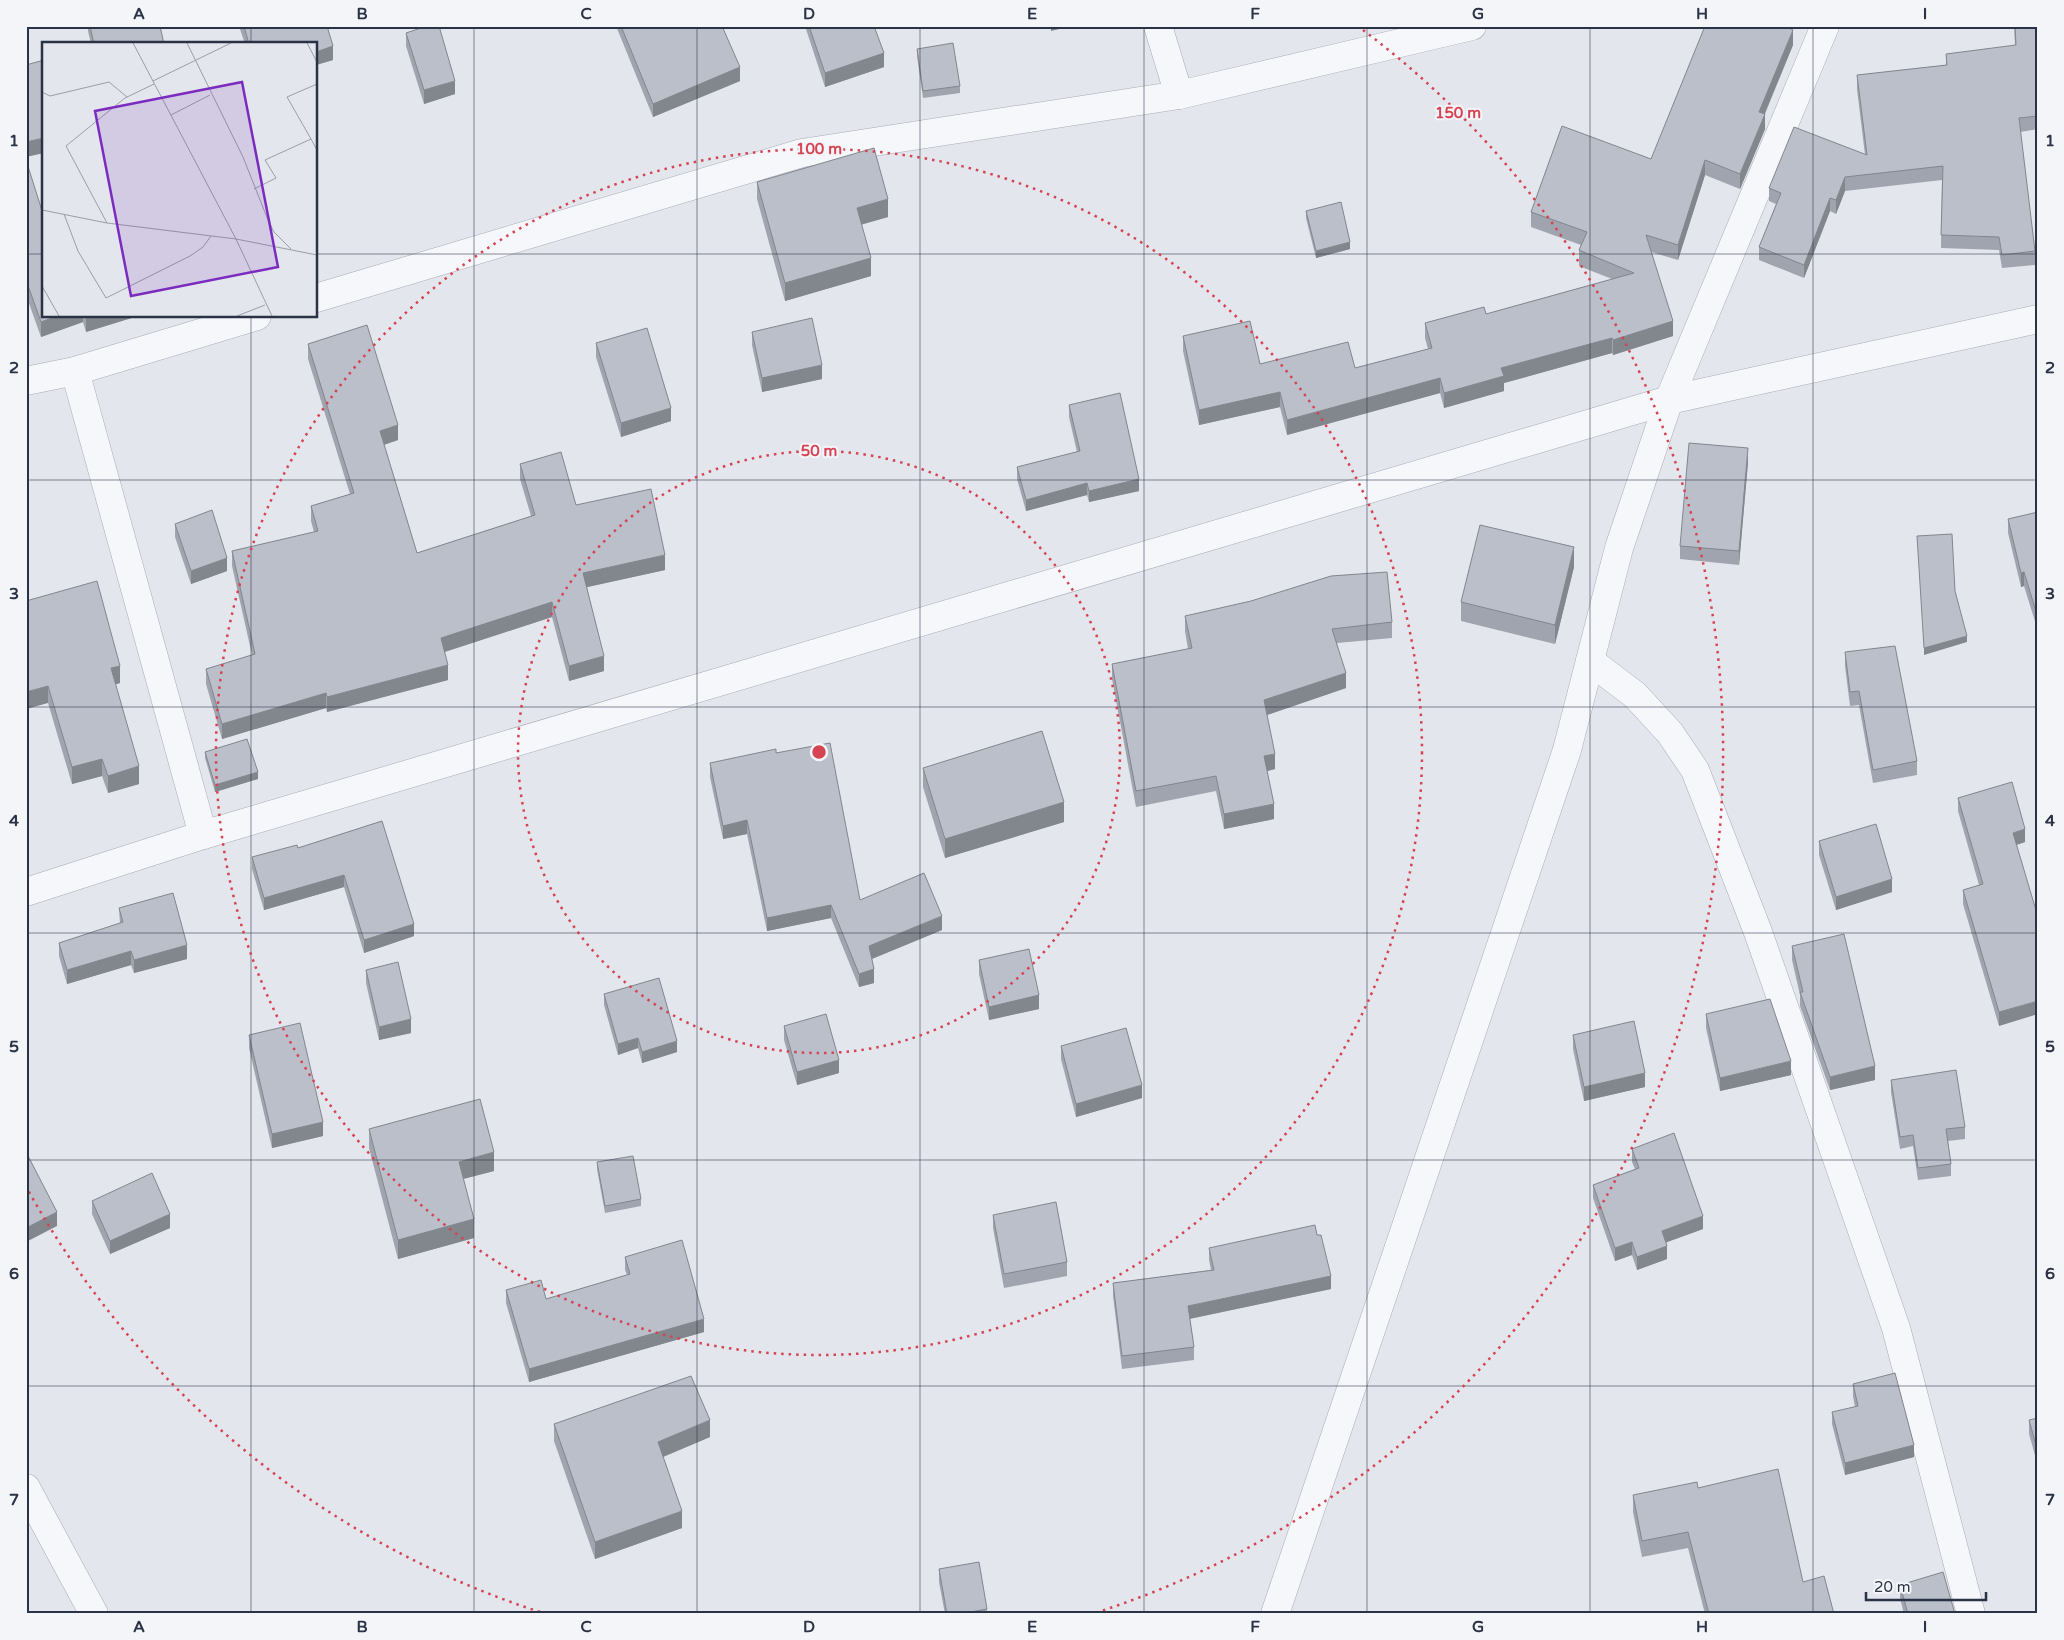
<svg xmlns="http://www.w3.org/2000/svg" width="2064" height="1640" viewBox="0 0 2064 1640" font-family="'Varela Round',sans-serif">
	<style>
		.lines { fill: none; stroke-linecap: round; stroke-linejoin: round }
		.minor-casing { stroke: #a8acb7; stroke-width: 29 }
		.minor { stroke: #f6f7fa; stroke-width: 28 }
		.wall { fill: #a0a4ae }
		.shaded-wall { fill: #82868d }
		.building { fill: #babfca; stroke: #82868d }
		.grid { fill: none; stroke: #2a3245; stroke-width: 1; stroke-opacity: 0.55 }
		.ring { fill: none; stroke: #d64352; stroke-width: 2.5; stroke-dasharray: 2.5 5 }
		.inset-road { fill: none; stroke: #999ea9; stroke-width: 1 }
		.view { fill: #7b2cbf; fill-opacity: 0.15; stroke: #7b2cbf; stroke-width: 2.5 }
		.inset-edge { fill: none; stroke: #2a3245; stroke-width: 2.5 }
		.centre { fill: #d64352; stroke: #f3f5f9; stroke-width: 2.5 }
		.ring-label { font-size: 15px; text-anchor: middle; font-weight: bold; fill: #d64352; stroke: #f3f5f9; stroke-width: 4; stroke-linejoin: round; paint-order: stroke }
		.neatline { fill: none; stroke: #2a3245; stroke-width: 2 }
		.grid-label { font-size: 16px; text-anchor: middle; font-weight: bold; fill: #2a3245 }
	</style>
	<rect width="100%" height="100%" fill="#e3e6ec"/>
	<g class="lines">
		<defs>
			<g id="minor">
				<polyline points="1158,26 1179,95"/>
				<polyline points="316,298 802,153 1179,95 1472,26"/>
				<polyline points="75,371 203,835"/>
				<polyline points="26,381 75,371 257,316"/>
				<polyline points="1590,661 1635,695 1670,733 1695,770 1758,932 1896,1328 1971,1614"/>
				<polyline points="26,892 203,835 1669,400 2038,319"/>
				<polyline points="26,1488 94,1614"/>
				<polyline points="1275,1614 1567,750 1619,548 1669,400 1825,26"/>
			</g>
		</defs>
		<!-- minor casing -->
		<use href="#minor" class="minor-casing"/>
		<!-- minor -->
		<use href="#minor" class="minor"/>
	</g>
	<!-- wall -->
	<g class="wall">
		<polygon points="88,26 160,26 164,44 91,44 88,31"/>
		<polygon points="239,26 327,26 333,60 316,65 316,44 245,44"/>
		<polygon points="616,26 722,26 740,81 653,117"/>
		<polygon points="805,26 874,26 884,67 825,87"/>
		<polygon points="2014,26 2038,26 2038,129 2020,132 2035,251 2035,265 2002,268 1999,250 1941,248 1942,180 1845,191 1836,214 1830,211 1804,278 1759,260 1759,247 1776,204 1769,201 1769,188 1865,155 1857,89 1857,75 1946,65 1946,54 2015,46"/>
		<polygon points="406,33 455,94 424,104 406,46"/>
		<polygon points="1793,45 1765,114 1765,129 1740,189 1705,175 1678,260 1651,252 1673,336 1613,355 1612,353 1504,383 1504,391 1444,408 1440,393 1287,435 1280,407 1199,425 1183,351 1183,336 1260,364 1355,368 1428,349 1425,338 1425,323 1486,314 1612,279 1579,266 1579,250 1581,245 1531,227 1531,212 1651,159"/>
		<polygon points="917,49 960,86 960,93 923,98 917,56"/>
		<polygon points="26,160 44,316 138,316 86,332 83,322 41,337 26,295"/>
		<polygon points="757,182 888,217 861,224 871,276 785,301 757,199"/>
		<polygon points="1306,211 1350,249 1316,258 1306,218"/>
		<polygon points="752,332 822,379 762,392 752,345"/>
		<polygon points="596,343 671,421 621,437 596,357"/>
		<polygon points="308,344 398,440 384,445 417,553 531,516 520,479 520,464 665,570 587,587 604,671 569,681 552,617 445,652 448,680 327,712 326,708 222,739 206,684 206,669 252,655 232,566 232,551 314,532 311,521 311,506 350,494 308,359"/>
		<polygon points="1069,405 1139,491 1089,502 1087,495 1026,511 1017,479 1017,467 1077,452 1069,417"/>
		<polygon points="1748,462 1739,565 1680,559 1680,546"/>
		<polygon points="2038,512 2038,631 2024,586 2021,587 2008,533 2008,519"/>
		<polygon points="175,524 227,571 191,584 175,537"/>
		<polygon points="1574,567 1555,644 1461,621 1461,602"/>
		<polygon points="26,601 120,683 115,684 139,784 108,793 102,776 72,784 48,703"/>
		<polygon points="1185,616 1392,622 1392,638 1337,643 1346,688 1267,715 1275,769 1267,771 1274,819 1224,829 1216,791 1136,807 1112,679 1112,664 1188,649 1185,631"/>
		<polygon points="1845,652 1917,761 1917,775 1873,783 1859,705 1850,706 1845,666"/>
		<polygon points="205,752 258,779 215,792 205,758"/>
		<polygon points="776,753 860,900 942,930 872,959 874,983 859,987 831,918 767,931 747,834 723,839 710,777 710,763"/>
		<polygon points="923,768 1064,822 945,858 923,787"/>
		<polygon points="1958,798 2025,842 2016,845 1999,1026 1963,904 1963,890 1979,885 1958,811"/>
		<polygon points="382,821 414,936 364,953 344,887 264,910 252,869 252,857 298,848"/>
		<polygon points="1819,841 1892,892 1836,910 1819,855"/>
		<polygon points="119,908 187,959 134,973 131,965 67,984 59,956 59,943 120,924"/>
		<polygon points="1792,946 1875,1080 1830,1090 1800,1006 1800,995 1792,960"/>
		<polygon points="979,960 1039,1009 989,1020 979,974"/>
		<polygon points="366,970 411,1033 379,1040 366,983"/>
		<polygon points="604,994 677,1052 642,1063 638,1048 618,1055 604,1005"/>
		<polygon points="1706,1014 1791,1075 1720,1091 1706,1028"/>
		<polygon points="784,1026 839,1073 797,1085 784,1040"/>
		<polygon points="249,1035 323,1136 272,1148 249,1048"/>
		<polygon points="1573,1035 1645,1087 1584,1101 1573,1049"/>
		<polygon points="1061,1046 1142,1098 1076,1117 1061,1059"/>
		<polygon points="1891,1080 1965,1127 1965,1139 1948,1141 1951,1164 1951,1176 1918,1180 1913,1146 1900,1149 1891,1092"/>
		<polygon points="369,1129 494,1171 463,1179 474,1238 398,1259 369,1148"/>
		<polygon points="1632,1149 1703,1229 1666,1242 1667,1259 1637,1270 1632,1255 1615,1261 1593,1198 1593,1185 1635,1169 1632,1162"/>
		<polygon points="597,1162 641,1199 641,1206 605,1213 597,1169"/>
		<polygon points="92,1201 170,1228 110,1254 92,1214"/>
		<polygon points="993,1215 1067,1262 1067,1276 1004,1288 993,1228"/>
		<polygon points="1317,1235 1331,1289 1190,1319 1194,1347 1194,1360 1122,1369 1113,1296 1113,1283 1211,1270 1209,1260 1209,1248"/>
		<polygon points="625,1257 704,1332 529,1382 506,1303 506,1290 546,1299 627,1275 625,1270"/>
		<polygon points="1853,1384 1914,1457 1845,1475 1832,1424 1832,1412 1855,1407 1853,1396"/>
		<polygon points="2038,1418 2038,1466 2029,1434 2029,1420"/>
		<polygon points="554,1424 710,1437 663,1457 682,1528 595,1559 554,1441"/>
		<polygon points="1698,1488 1803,1582 1834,1614 1705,1614 1688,1548 1642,1557 1633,1512 1633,1495"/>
		<polygon points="939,1569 987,1609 987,1614 945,1614 939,1582"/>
		<polygon points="1900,1585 1955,1614 1904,1614 1900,1598"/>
	</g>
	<!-- shaded-wall -->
	<g class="shaded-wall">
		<polygon points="1051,26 1072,26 1051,31"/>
		<polygon points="1793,30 1793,45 1759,127 1759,112"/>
		<polygon points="333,46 333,60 316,65 316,52"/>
		<polygon points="884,53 884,67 825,87 825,73"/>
		<polygon points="740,67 740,81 653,117 653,104"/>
		<polygon points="455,81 455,94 424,104 424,90"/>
		<polygon points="1765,114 1765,129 1740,189 1740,174"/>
		<polygon points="44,138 44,153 26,157 26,142"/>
		<polygon points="1705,160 1705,175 1678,260 1678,245"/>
		<polygon points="1845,177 1845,191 1836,214 1836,200"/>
		<polygon points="1830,198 1830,211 1804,278 1804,265"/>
		<polygon points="888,199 888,217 857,226 857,208"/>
		<polygon points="1350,242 1350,249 1316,258 1316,251"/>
		<polygon points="871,258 871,276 785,301 785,283"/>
		<polygon points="57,316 83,316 83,322 41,337 41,322"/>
		<polygon points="88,316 138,316 86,332 86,317"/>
		<polygon points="1673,321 1673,336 1613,355 1613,340"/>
		<polygon points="1612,338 1612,353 1504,383 1504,391 1444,408 1444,393 1501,368"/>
		<polygon points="822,365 822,379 762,392 762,378"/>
		<polygon points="1440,378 1440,393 1287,435 1287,420"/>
		<polygon points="1280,392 1280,407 1199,425 1199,410"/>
		<polygon points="671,408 671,421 621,437 621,423"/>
		<polygon points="398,425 398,440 380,446 380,431"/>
		<polygon points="1748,448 1748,462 1739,565 1739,551"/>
		<polygon points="1139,479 1139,491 1089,502 1089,491"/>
		<polygon points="1087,483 1087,495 1026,511 1026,500"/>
		<polygon points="1574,547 1574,567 1555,644 1555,625"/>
		<polygon points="665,555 665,570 583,588 583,573"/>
		<polygon points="227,558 227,571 191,584 191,571"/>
		<polygon points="2024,572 2024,586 2021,587 2021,573"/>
		<polygon points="552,602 552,617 441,653 441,638"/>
		<polygon points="1967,636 1967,642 1924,655 1924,648"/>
		<polygon points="604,656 604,671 569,681 569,666"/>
		<polygon points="448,665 448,680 327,712 327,697"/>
		<polygon points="120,666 120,683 111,686 111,668"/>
		<polygon points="1346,673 1346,688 1264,716 1264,700"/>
		<polygon points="48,686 48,703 26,709 26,692"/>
		<polygon points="326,693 326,708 222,739 222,724"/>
		<polygon points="1275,754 1275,769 1264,772 1264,756"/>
		<polygon points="102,759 102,776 72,784 72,767"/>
		<polygon points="139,766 139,784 108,793 108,776"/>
		<polygon points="258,772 258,779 215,792 215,785"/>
		<polygon points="1064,802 1064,822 945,858 945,839"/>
		<polygon points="1274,804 1274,819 1224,829 1224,814"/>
		<polygon points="747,820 747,834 723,839 723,826"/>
		<polygon points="2025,829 2025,842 2013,846 2013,833"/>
		<polygon points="344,875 344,887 264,910 264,898"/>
		<polygon points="1892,879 1892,892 1836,910 1836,897"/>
		<polygon points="831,905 831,918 767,931 767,918"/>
		<polygon points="942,916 942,930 869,960 869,946"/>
		<polygon points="414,924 414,936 364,953 364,940"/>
		<polygon points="187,945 187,959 134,973 134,960"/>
		<polygon points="131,951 131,965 67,984 67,970"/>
		<polygon points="874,969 874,983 859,987 859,974"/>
		<polygon points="1039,995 1039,1009 989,1020 989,1007"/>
		<polygon points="2038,1001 2038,1014 1999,1026 1999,1012"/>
		<polygon points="411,1019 411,1033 379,1040 379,1027"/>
		<polygon points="638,1038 638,1048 618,1055 618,1044"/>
		<polygon points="677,1041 677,1052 642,1063 642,1052"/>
		<polygon points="839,1060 839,1073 797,1085 797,1072"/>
		<polygon points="1791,1061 1791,1075 1720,1091 1720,1078"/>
		<polygon points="1875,1066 1875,1080 1830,1090 1830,1077"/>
		<polygon points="1645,1073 1645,1087 1584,1101 1584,1087"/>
		<polygon points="1142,1085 1142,1098 1076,1117 1076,1104"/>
		<polygon points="323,1122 323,1136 272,1148 272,1134"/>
		<polygon points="494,1152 494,1171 459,1180 459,1162"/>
		<polygon points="57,1212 57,1226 26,1242 26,1228"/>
		<polygon points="170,1214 170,1228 110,1254 110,1241"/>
		<polygon points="1703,1216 1703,1229 1662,1244 1662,1231"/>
		<polygon points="474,1219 474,1238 398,1259 398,1240"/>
		<polygon points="1632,1242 1632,1255 1615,1261 1615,1248"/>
		<polygon points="1667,1246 1667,1259 1637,1270 1637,1257"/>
		<polygon points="1331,1276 1331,1289 1188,1319 1188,1306"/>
		<polygon points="704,1319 704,1332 529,1382 529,1369"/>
		<polygon points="710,1420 710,1437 658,1459 658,1442"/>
		<polygon points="1914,1445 1914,1457 1845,1475 1845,1463"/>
		<polygon points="682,1511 682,1528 595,1559 595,1542"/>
	</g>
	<!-- building -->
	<g class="building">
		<polygon points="90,26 160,26 164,44 94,44"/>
		<polygon points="244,26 327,26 333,46 316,52 316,44 249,44"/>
		<polygon points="427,26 439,26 455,81 424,90 406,33"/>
		<polygon points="621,26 722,26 740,67 653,104"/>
		<polygon points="809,26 874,26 884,53 825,73"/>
		<polygon points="1705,26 1785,26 1793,30 1759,112 1765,114 1740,174 1705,160 1678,245 1646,235 1673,321 1613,340 1612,338 1501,368 1504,376 1444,393 1440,378 1287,420 1280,392 1199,410 1183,336 1250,321 1260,364 1348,342 1355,368 1432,348 1425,323 1484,307 1486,314 1634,273 1579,250 1587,232 1531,212 1562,126 1651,159"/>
		<polygon points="2015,26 2038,26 2038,116 2019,118 2035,251 2002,255 1999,237 1941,235 1943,166 1845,177 1836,200 1830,198 1804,265 1759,247 1781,193 1769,188 1794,127 1867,155 1857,75 1947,65 1946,54 2016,45"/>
		<polygon points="953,43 960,86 923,91 917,49"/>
		<polygon points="44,60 44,138 26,142 26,65"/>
		<polygon points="874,148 888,199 857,208 871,258 785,283 757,182"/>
		<polygon points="26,160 44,217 44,316 57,316 41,322 26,280"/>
		<polygon points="1341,202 1350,242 1316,251 1306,211"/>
		<polygon points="812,318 822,365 762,378 752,332"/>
		<polygon points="367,325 398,425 380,431 417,553 535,515 520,464 561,452 576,505 651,489 665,555 583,573 604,656 569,666 552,602 441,638 448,665 327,697 326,693 222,724 206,669 255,654 232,551 318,531 311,506 354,493 308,344"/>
		<polygon points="647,328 671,408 621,423 596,343"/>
		<polygon points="1120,393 1139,479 1089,491 1087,483 1026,500 1017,467 1080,451 1069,405"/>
		<polygon points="1689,443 1748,448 1739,551 1680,546"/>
		<polygon points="212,510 227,558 191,571 175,524"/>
		<polygon points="2038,512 2038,618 2024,572 2021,573 2008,519"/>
		<polygon points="1480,525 1574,547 1555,625 1461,602"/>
		<polygon points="1952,534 1955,591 1967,636 1924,648 1917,536"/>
		<polygon points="1387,572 1392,622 1332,629 1346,673 1264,700 1275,754 1264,756 1274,804 1224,814 1216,776 1136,791 1112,664 1192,648 1185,616 1251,601 1331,576"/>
		<polygon points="97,581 120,666 111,668 139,766 108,776 102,759 72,767 48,686 26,692 26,601"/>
		<polygon points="1895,646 1917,761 1873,770 1859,691 1850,692 1845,652"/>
		<polygon points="1042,731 1064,802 945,839 923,768"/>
		<polygon points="247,739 258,772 215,785 205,752"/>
		<polygon points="830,743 860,900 924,873 942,916 869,946 874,969 859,974 831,905 767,918 747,820 723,826 710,763 776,749 776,753"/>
		<polygon points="2012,782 2025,829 2013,833 2038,917 2038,1001 1999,1012 1963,890 1983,884 1958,798"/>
		<polygon points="382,821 414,924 364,940 344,875 264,898 252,857 297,845 298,848"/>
		<polygon points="1876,824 1892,879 1836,897 1819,841"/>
		<polygon points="173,893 187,945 134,960 131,951 67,970 59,943 123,922 119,908"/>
		<polygon points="1844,934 1875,1066 1830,1077 1800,992 1803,992 1792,946"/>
		<polygon points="1029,949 1039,995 989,1007 979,960"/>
		<polygon points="398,962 411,1019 379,1027 366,970"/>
		<polygon points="659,978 677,1041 642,1052 638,1038 618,1044 604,994"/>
		<polygon points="1770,999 1791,1061 1720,1078 1706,1014"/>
		<polygon points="826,1014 839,1060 797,1072 784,1026"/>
		<polygon points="1634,1021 1645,1073 1584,1087 1573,1035"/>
		<polygon points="300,1023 323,1122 272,1134 249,1035"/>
		<polygon points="1126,1028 1142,1085 1076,1104 1061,1046"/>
		<polygon points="1956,1070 1965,1127 1946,1129 1951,1164 1918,1168 1913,1135 1900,1137 1891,1080"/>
		<polygon points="480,1099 494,1152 459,1162 474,1219 398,1240 369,1129"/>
		<polygon points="1674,1133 1703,1216 1662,1231 1667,1246 1637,1257 1632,1242 1615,1248 1593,1185 1639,1168 1632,1149"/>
		<polygon points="26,1152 57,1212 26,1228"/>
		<polygon points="633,1156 641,1199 605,1206 597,1162"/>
		<polygon points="152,1173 170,1214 110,1241 92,1201"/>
		<polygon points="1056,1202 1067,1262 1004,1274 993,1215"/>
		<polygon points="1315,1225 1317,1235 1321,1235 1331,1276 1188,1306 1194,1347 1122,1356 1113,1283 1214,1270 1209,1248"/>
		<polygon points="682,1240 704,1319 529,1369 506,1290 541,1280 546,1299 630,1274 625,1257"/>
		<polygon points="1895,1373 1914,1445 1845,1463 1832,1412 1858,1406 1853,1384"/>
		<polygon points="691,1376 710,1420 658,1442 682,1511 595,1542 554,1424"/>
		<polygon points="2038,1418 2038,1452 2029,1420"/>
		<polygon points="1778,1469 1803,1582 1824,1576 1834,1614 1726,1614 1726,1613 1722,1614 1709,1614 1688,1532 1642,1541 1633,1495 1697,1482 1698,1488"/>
		<polygon points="979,1562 987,1609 960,1614 947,1614 939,1569"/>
		<polygon points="1943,1572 1955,1614 1908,1614 1900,1585"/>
	</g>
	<!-- grid -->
	<path class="grid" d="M251,26V44M474,26V1614M697,26V1614M920,26V1614M1144,26V1614M1367,26V1614M1590,26V1614M1813,26V1614M26,254H44M316,254H2038M251,316V1614M26,480H2038M26,707H2038M26,933H2038M26,1160H2038M26,1386H2038"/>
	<!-- distance rings -->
	<g class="ring">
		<circle cx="819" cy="752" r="301"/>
		<circle cx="819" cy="752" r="603"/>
		<path d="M540 1612A904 904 0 0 1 28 1190M1363 30A904 904 0 0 1 1098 1612"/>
	</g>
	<!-- overview -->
	<g transform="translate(42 42)">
		<rect width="275" height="275" fill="#e3e6ec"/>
		<path class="inset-road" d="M91,1L194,197L230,274M145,1L201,115L226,178L232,190L249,207M265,1L275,20M111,39L189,1M0,50L8,54L67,40L85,55M129,73L168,53M269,97L245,55L275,42M212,147L234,136L223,118L269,97L275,108M0,168L65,181L194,197L275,213M22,172L36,209L64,256L148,214L161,205L169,194M65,181L24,104L83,56L112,42M0,244L17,274M195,274L223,263"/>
		<path class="view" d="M200,40L236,225L89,254L53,69Z"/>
		<rect width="275" height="275" class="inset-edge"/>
	</g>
	<circle cx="819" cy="752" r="8" class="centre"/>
	<g class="ring-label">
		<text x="1458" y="118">150 m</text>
		<text x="819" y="154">100 m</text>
		<text x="819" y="456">50 m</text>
	</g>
	<!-- border -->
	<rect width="2064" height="1640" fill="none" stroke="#f3f5f9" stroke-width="55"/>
	<!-- scale -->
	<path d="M1866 1592v8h120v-8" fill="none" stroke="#2a3245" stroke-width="2.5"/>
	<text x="1874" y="1592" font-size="15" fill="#2a3245" stroke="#f3f5f9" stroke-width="4" paint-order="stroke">20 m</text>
	<rect x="28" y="28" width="2008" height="1584" class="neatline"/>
	<g class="grid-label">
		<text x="139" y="19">A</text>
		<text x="362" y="19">B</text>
		<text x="586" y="19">C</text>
		<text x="809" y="19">D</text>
		<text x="1032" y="19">E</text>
		<text x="1255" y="19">F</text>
		<text x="1478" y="19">G</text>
		<text x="1702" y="19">H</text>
		<text x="1925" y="19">I</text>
		<text x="14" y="146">1</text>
		<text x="2050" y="146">1</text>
		<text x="14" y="373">2</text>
		<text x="2050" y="373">2</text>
		<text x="14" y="599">3</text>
		<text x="2050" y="599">3</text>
		<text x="14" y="826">4</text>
		<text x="2050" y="826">4</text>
		<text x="14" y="1052">5</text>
		<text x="2050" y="1052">5</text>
		<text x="14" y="1279">6</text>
		<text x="2050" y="1279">6</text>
		<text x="14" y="1505">7</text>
		<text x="2050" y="1505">7</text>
		<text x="139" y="1632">A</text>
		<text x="362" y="1632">B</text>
		<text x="586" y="1632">C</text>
		<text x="809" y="1632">D</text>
		<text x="1032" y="1632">E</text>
		<text x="1255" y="1632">F</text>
		<text x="1478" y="1632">G</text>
		<text x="1702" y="1632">H</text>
		<text x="1925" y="1632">I</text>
	</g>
</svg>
